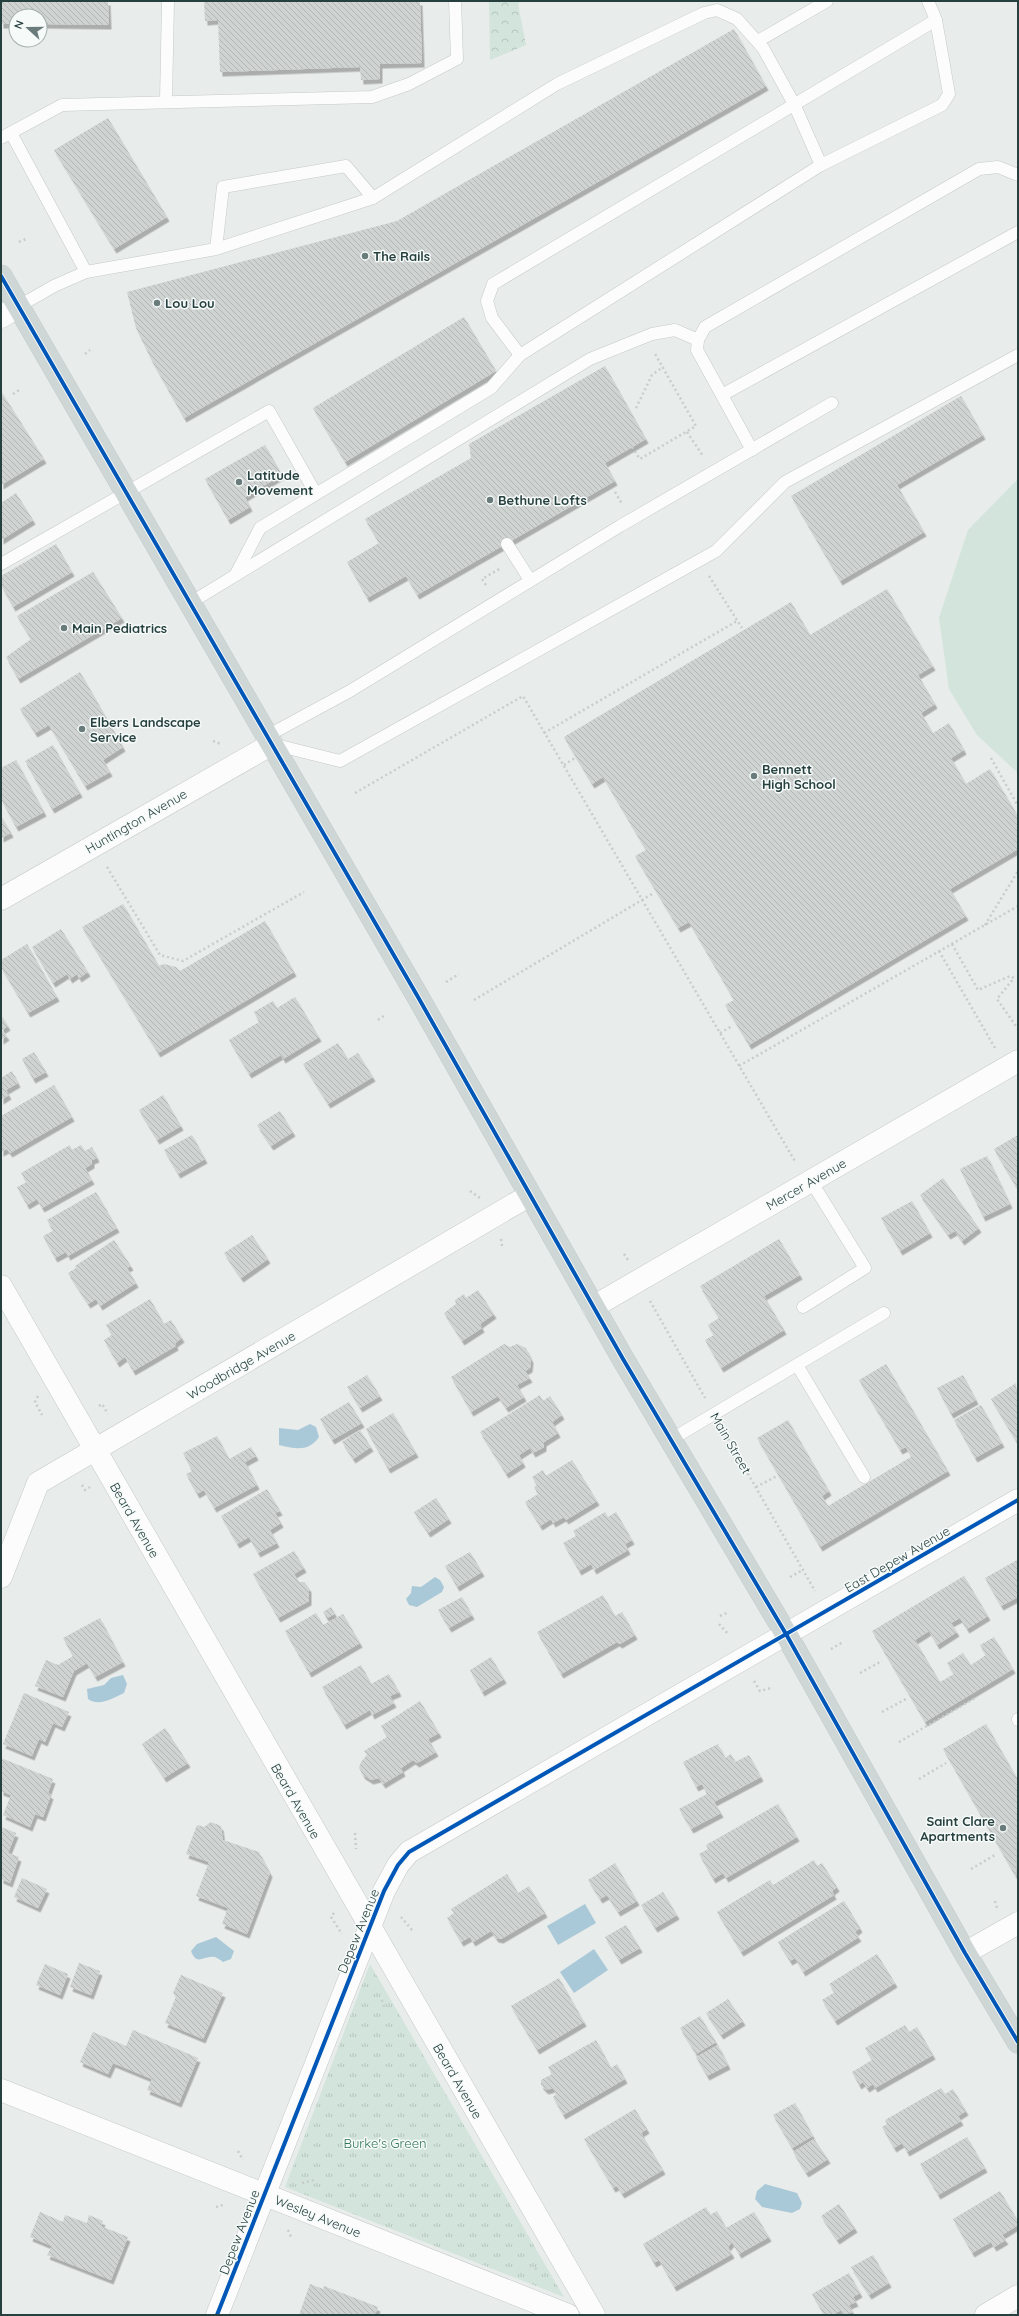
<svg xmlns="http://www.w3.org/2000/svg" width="1019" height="2316" viewBox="0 0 1019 2316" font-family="Quicksand,sans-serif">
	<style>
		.grass { fill: #d2e4db }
		.forest { fill: url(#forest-crowns) }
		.park { fill: url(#park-tufts) }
		.water { fill: #aac9d8 }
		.building { fill: url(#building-back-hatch); filter: url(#shadow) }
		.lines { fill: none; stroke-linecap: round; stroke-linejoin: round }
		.lane-casing { stroke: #c5c9c8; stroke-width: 13 }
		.street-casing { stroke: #c5c9c8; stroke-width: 23 }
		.secondary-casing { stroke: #c3c9c8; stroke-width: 23 }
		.primary-casing { stroke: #c3caca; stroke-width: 23 }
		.path { stroke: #c6cecd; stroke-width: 2.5; stroke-dasharray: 2 3; stroke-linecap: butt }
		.lane { stroke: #fcfcfc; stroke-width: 12 }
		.street { stroke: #fcfcfc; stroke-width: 22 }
		.secondary { stroke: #fcfcfc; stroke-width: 22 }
		.primary { stroke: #cfd7d6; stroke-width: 22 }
		.cycleway-casing { stroke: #f6faf9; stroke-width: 6 }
		.cycleway { stroke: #0057b8; stroke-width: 4 }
		.poi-dot { fill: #697c7b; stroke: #f6faf9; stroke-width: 1.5 }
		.labels { text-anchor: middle; stroke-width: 3; stroke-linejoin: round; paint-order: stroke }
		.poi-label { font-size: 13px; font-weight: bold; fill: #25403e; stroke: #f6faf9; text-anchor: start }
		.street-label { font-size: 13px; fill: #25403e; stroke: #f6faf9 }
		.park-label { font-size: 13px; fill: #307559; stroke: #f6faf9 }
	</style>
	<defs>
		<pattern id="forest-crowns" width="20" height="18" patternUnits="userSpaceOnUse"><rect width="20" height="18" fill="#d2e4db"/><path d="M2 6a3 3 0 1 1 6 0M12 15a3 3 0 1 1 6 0" fill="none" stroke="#b4c5bd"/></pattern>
		<pattern id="park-tufts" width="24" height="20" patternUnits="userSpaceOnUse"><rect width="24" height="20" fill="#d2e4db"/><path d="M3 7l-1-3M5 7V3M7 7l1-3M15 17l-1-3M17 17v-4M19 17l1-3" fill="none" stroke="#b4c5bd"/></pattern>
		<pattern id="building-back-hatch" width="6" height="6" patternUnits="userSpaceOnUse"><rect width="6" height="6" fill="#cfd3d2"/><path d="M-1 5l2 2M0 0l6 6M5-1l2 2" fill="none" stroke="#b2b6b5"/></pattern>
		<filter id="shadow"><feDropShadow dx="2.5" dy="4.5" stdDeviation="0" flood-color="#0004"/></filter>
	</defs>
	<rect width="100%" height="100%" fill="#e8eceb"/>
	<!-- grass -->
	<polygon class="grass" points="1018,479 1018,773 977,735 949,689 939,618 968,530"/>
	<!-- forest -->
	<polygon class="forest" points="489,1 521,1 518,4 526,45 490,60"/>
	<!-- park -->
	<polygon class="park" points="370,1964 564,2297 285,2187"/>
	<!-- water -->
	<g class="water">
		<path d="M310,1424L316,1427L319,1437C309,1452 295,1449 279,1445V1428L298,1430Z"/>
		<polygon points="435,1577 440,1580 444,1587 442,1592 417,1607 409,1605 406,1599 411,1593 412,1586 421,1587"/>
		<path d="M123,1675L127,1684L124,1693C113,1698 99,1707 88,1699L87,1689L104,1685L111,1678Z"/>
		<polygon points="585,1904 596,1923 558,1945 547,1926"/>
		<path d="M216,1937L234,1951L231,1959L223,1962C221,1960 217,1958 215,1957C203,1955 197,1967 191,1951L197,1944Z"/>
		<polygon points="594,1949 608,1970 574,1993 560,1972"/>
		<polygon points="765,2184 797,2193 802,2203 800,2209 792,2213 762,2207 755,2199 757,2191"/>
	</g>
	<!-- building -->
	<g class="building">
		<polygon points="1,1 108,1 109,25 40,24 40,16 16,16 16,24 1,24"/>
		<polygon points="204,1 420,1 422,63 380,64 380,79 361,80 360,67 220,72 218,20 205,21"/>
		<polygon points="734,29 766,86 184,418 153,363 136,328 127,292 397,221"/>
		<polygon points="108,118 167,217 114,249 54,150"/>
		<polygon points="464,317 496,371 345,462 313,408"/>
		<polygon points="605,366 646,439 605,463 615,481 417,595 406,576 367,598 347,562 379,543 365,519 471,458 469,444"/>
		<polygon points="1,391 44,459 1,485"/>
		<polygon points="961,396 983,435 897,485 924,532 840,581 791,496"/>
		<polygon points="265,445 282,475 245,497 250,507 228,520 205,479"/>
		<polygon points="16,493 33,520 1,540 1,503"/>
		<polygon points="56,544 72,572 13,607 1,585 1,576"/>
		<polygon points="93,572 122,618 18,679 6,657 31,639 17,616"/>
		<polygon points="887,589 933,666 918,675 935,704 921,713 933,733 949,723 964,750 951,758 966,784 990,769 1018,816 1018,849 950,889 966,916 749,1045 725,1005 734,1000 689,922 678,928 635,856 646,850 603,777 592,784 564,737 791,602 810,635"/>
		<polygon points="80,672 123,747 103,760 110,772 85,786 49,725 35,733 20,709"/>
		<polygon points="53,745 80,793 52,809 25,761"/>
		<polygon points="16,760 44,812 16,827 1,799 1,768"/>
		<polygon points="1,816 11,833 1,838"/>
		<polygon points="123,904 159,966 164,964 176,967 180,971 265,921 294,972 158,1053 82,927"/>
		<polygon points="61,929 88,972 79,978 77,974 70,979 67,974 53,983 32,947"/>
		<polygon points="27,944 57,997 28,1013 1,967 1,960"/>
		<polygon points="295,997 319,1037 283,1059 281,1055 249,1074 229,1040 259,1022 254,1012 273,1001 277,1008"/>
		<polygon points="1,1015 8,1026 2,1030 7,1036 1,1040"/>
		<polygon points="338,1043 348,1059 358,1053 373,1077 328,1104 303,1064"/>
		<polygon points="34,1052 46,1072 33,1079 22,1059"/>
		<polygon points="12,1071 18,1083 6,1090 9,1095 1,1100 1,1078"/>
		<polygon points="54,1085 72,1117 10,1153 7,1149 1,1152 1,1116"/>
		<polygon points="163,1095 181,1126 157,1140 139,1110"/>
		<polygon points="280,1111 293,1132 271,1146 257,1125"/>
		<polygon points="192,1135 205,1159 178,1174 164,1150"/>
		<polygon points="1018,1135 1018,1190 994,1149"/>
		<polygon points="70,1145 72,1150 81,1145 85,1151 92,1147 97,1158 92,1160 92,1164 85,1168 92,1180 42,1208 37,1199 27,1205 17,1187 27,1182 21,1173"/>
		<polygon points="987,1156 1010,1204 983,1217 960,1169"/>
		<polygon points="943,1178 979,1228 962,1241 955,1231 948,1235 920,1195"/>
		<polygon points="96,1192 117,1228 68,1256 66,1252 55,1258 43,1236 53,1231 47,1220"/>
		<polygon points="912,1201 930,1233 900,1251 881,1218"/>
		<polygon points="252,1235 268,1259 241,1278 224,1253"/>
		<polygon points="779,1239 800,1275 764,1296 784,1330 721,1368 705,1340 714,1335 708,1325 719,1318 700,1286"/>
		<polygon points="114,1240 131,1266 127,1268 136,1283 100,1306 96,1299 88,1304 68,1273 76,1268 75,1266"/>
		<polygon points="478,1290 494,1314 480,1324 482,1328 462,1341 444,1313 456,1304 455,1300 464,1294 466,1298"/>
		<polygon points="150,1299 164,1324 171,1320 182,1338 175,1343 176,1346 133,1371 125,1357 117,1363 104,1340 112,1335 106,1325"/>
		<polygon points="504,1344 510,1347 517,1344 526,1348 531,1359 530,1368 525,1371 530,1378 517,1385 524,1397 506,1408 498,1396 471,1412 451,1377"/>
		<polygon points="886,1364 948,1471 820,1547 757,1438 788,1420 829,1491 822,1496 828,1506 911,1457 906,1447 900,1450 859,1380"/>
		<polygon points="367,1375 380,1396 360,1408 347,1387"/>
		<polygon points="963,1375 976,1400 951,1414 937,1388"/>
		<polygon points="1016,1383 1018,1440 1016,1441 991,1399"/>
		<polygon points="540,1395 543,1401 550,1396 562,1415 552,1422 558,1433 544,1442 544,1447 533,1453 530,1448 519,1455 523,1463 506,1474 480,1432"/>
		<polygon points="349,1402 362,1423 332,1440 320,1419"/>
		<polygon points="981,1405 1002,1443 975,1458 954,1420"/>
		<polygon points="393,1413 416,1453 388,1469 366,1429"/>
		<polygon points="360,1430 371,1447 353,1459 342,1442"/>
		<polygon points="217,1436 229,1459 251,1447 256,1456 245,1462 257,1485 214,1508 204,1490 197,1494 186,1474 192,1471 183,1453"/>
		<polygon points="572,1460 597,1501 566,1520 564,1517 553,1523 551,1519 540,1526 525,1502 538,1494 534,1487 537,1485 532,1477 543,1470 546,1476"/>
		<polygon points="267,1489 280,1511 275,1513 281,1523 270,1530 277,1543 258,1553 249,1537 237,1544 221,1516"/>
		<polygon points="436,1498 449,1519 428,1533 414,1512"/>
		<polygon points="605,1512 608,1517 616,1512 632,1540 625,1544 628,1550 594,1570 591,1564 579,1571 563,1543 576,1536 573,1531"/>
		<polygon points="294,1551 304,1568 294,1574 299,1582 304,1582 309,1588 309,1601 278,1618 253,1574"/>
		<polygon points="470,1552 482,1572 457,1587 445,1566"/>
		<polygon points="1017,1560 1018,1597 1001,1606 985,1578"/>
		<polygon points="964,1576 988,1616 967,1629 960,1618 951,1623 957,1632 937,1645 929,1631 915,1640 940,1682 954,1674 947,1663 963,1653 971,1665 986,1655 980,1645 994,1637 1013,1669 925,1722 872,1631"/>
		<polygon points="603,1595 615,1616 622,1612 635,1635 620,1644 617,1642 561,1674 537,1632"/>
		<polygon points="462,1597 472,1615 449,1628 438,1610"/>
		<polygon points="331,1607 335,1614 327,1618 323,1612"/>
		<polygon points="316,1613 323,1625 343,1614 360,1643 309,1673 285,1631"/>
		<polygon points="100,1618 123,1662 95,1677 87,1663 74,1671 63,1697 35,1686 46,1660 58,1665 73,1656 63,1638"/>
		<polygon points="491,1657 504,1679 482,1692 470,1670"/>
		<polygon points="361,1665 371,1684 389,1674 399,1692 390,1696 394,1703 372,1715 370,1710 344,1725 322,1687"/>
		<polygon points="24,1693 69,1712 62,1727 53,1723 45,1742 39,1739 32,1756 3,1744"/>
		<polygon points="420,1701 439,1733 428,1739 436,1752 417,1763 413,1760 401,1768 403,1772 383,1784 379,1778 371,1780 363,1775 359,1768 361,1762 367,1755 364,1751 387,1737 381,1726"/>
		<polygon points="986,1724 1018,1780 1016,1877 943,1749"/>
		<polygon points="165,1728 188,1763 164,1778 142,1744"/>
		<polygon points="718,1744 725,1758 731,1754 735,1762 749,1755 761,1777 714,1802 721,1813 691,1829 679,1809 707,1794 702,1784 696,1787 683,1762"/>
		<polygon points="1,1758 53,1779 48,1793 51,1795 43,1817 35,1814 30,1827 3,1815 11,1795 1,1791"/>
		<polygon points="778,1804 797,1837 726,1878 723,1873 713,1879 699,1854 708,1849 706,1845"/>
		<polygon points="211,1822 221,1826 223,1840 259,1852 270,1873 247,1934 222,1924 228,1908 196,1896 209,1862 186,1854 197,1825 204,1827"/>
		<polygon points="1,1827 16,1833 8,1853 19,1857 10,1883 1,1879"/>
		<polygon points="814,1860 817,1866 822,1863 837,1887 832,1891 834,1895 741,1952 717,1912 770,1880 773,1885"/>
		<polygon points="615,1863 637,1901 618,1912 607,1895 600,1899 588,1880"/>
		<polygon points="507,1874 518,1893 529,1886 545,1913 501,1939 496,1938 491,1931 473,1942 470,1937 461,1942 447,1918 454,1913 451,1909"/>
		<polygon points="22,1878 47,1889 38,1908 14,1897"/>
		<polygon points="663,1892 677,1915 655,1928 641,1905"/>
		<polygon points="844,1901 860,1928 855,1932 859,1937 803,1972 795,1958 790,1961 778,1942"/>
		<polygon points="626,1925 640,1948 619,1960 605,1937"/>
		<polygon points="877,1954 895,1983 835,2021 822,2000 835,1992 829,1984"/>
		<polygon points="79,1963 100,1971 91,1995 70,1987"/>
		<polygon points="45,1964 68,1974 60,1995 36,1985"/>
		<polygon points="181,1975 223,1993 203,2039 165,2023 176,1997 173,1993"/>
		<polygon points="559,1978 584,2022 537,2050 511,2006"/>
		<polygon points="728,1999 743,2021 721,2035 706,2013"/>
		<polygon points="700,2016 716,2042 696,2054 680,2028"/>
		<polygon points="905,2025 909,2032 917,2027 933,2055 875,2088 873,2084 867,2088 863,2082 859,2085 852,2072 872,2060 865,2048"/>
		<polygon points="133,2030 198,2058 179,2103 147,2090 152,2079 113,2063 108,2074 80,2062 93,2032 126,2046"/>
		<polygon points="596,2040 611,2068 617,2064 625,2079 563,2115 553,2097 556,2094 553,2088 546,2090 541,2085 541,2080 552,2074 548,2067"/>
		<polygon points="718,2045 728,2065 707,2076 696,2057"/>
		<polygon points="941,2088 945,2094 953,2089 966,2111 958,2116 961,2121 907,2152 902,2143 894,2148 882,2127 887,2124 885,2120"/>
		<polygon points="795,2103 813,2136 792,2148 773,2115"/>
		<polygon points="635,2109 647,2129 641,2133 663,2170 622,2194 617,2186 613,2188 584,2139"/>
		<polygon points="967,2137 985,2168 938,2195 920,2164"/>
		<polygon points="814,2139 828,2159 806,2173 793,2152"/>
		<polygon points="1000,2191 1018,2221 1018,2225 1002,2235 1006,2240 994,2247 991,2242 972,2253 953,2219"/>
		<polygon points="839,2204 855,2228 837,2240 821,2216"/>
		<polygon points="706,2207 710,2215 717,2211 726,2228 754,2212 769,2237 739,2254 732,2242 728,2247 732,2254 674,2287 659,2260 654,2263 643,2244"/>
		<polygon points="40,2212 63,2222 65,2215 87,2223 89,2215 103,2221 101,2226 128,2237 111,2280 47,2255 52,2246 30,2237"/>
		<polygon points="873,2255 889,2283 869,2295 851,2267"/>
		<polygon points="849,2273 860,2293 853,2297 856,2302 849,2305 853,2312 843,2315 841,2310 833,2315 824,2315 812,2294"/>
		<polygon points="310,2284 323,2289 324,2286 378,2307 375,2315 299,2315"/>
	</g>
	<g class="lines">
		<defs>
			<g id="lane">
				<polyline points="758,41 827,1"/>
				<polyline points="166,100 168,1"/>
				<polyline points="11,133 86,272"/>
				<polyline points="1,138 62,105 372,97 409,84 457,59 455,1"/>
				<polyline points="821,165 942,105 949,94 936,20"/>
				<polyline points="373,198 557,84 704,13 717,10 737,19 763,48 794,104 821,165 520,355 492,318 487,301 493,284 936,20 928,1"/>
				<polyline points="19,306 54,286 86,272 216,249 223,187 346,166 373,198 216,249"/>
				<polyline points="722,395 1018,232"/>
				<polyline points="752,450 697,350 698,340 705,327 979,169 998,167 1018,175"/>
				<polyline points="507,544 530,580"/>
				<polyline points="1,564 269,411 316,494"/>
				<polyline points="236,574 260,528 491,388 520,355"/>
				<polyline points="190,603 590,359 652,334 675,330 698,340"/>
				<polyline points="267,736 350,691 620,526 832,403"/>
				<polyline points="272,744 340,761 716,551 785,482 1018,355"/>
				<polyline points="803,1307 865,1268 811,1181"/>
				<polyline points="797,1365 864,1477"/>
				<polyline points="672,1439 884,1313"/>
				<polyline points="1018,1720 1018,1719"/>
			</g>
			<g id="street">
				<polyline points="1,899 272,744"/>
				<polyline points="1,1286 594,2315"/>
				<polyline points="593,1307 1018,1061"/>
				<polyline points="1,1577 38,1483 530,1195"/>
				<polyline points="965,1953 1018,1923"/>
				<polyline points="1,2090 568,2315"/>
				<polyline points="217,2315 384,1891 398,1865 409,1852 1018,1500"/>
				<polyline points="986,2315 1018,2296"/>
			</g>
			<polyline id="secondary" points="1,317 19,306"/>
			<polyline id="primary" points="1,276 418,997 623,1359 786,1634 965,1953 1018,2042"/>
		</defs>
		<!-- lane casing -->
		<use href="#lane" class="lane-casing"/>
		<!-- street casing -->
		<use href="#street" class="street-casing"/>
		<!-- secondary casing -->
		<use href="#secondary" class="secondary-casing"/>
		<!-- primary casing -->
		<use href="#primary" class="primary-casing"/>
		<!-- path -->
		<g class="path">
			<polyline points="19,242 26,239"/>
			<polyline points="85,354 90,350"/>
			<polyline points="13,394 21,389"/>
			<polyline points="636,408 652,375 663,367"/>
			<polyline points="687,432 703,456"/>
			<polyline points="632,447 640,459 696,426 654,352"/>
			<polyline points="615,492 622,504"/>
			<polyline points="709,576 742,628"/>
			<polyline points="486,585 482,579 501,568"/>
			<polyline points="544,733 737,621"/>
			<polyline points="213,741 221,744"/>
			<polyline points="991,758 1018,806"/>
			<polyline points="564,765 575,758"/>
			<polyline points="355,793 523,696 796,1163"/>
			<polyline points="107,867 160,955 183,961 304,892"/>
			<polyline points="985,925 1018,871"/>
			<polyline points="952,944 978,990 1010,976 1014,978 997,999 1018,1029"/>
			<polyline points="939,951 995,1048"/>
			<polyline points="446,982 459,974"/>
			<polyline points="474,1000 652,894"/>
			<polyline points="378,1020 385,1015"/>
			<polyline points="720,1033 732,1026"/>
			<polyline points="739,1066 1018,906"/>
			<polyline points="470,1191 480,1198"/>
			<polyline points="501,1239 502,1246"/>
			<polyline points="624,1254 628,1260"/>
			<polyline points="650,1301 705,1398"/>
			<polyline points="38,1396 35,1402 42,1415"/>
			<polyline points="99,1406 102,1404 108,1414"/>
			<polyline points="723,1430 815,1591"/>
			<polyline points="82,1485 85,1490 90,1487"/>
			<polyline points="756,1487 777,1476"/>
			<polyline points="790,1577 803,1570"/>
			<polyline points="720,1616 729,1612"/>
			<polyline points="719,1624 729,1635"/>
			<polyline points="831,1649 843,1642"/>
			<polyline points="860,1673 882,1661"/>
			<polyline points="754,1681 760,1691 771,1688"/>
			<polyline points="882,1712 906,1699"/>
			<polyline points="899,1742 977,1697"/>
			<polyline points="919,1779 946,1763"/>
			<polyline points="355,1833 356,1849"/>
			<polyline points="971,1869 995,1855"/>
			<polyline points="995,1901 997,1908"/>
			<polyline points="334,1913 331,1917 342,1934"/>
			<polyline points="401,1917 412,1930"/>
			<polyline points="382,2000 384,2007"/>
			<polyline points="238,2151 243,2160"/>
			<polyline points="302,2183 314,2180"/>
			<polyline points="216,2207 223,2205"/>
			<polyline points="288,2230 291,2237"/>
			<polyline points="535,2268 539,2271"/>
		</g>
		<!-- lane -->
		<use href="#lane" class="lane"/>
		<!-- street -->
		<use href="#street" class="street"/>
		<!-- secondary -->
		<use href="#secondary" class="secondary"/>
		<!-- primary -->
		<use href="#primary" class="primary"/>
		<defs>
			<g id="cycleway">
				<polyline points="1,276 418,997 623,1359 786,1634 965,1953 1018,2042"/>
				<polyline points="217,2315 384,1891 398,1865 409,1852 1018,1500"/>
			</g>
		</defs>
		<!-- cycleway casing -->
		<use href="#cycleway" class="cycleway-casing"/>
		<!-- cycleway -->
		<use href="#cycleway" class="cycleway"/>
	</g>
	<!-- markers -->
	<g class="poi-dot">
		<circle cx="365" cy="256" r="4"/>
		<circle cx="157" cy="303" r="4"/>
		<circle cx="239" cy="482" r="4"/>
		<circle cx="490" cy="500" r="4"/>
		<circle cx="64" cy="628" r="4"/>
		<circle cx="82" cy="729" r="4"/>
		<circle cx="754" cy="776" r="4"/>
		<circle cx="1003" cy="1828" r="4"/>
	</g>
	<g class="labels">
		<!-- poi labels -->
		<g class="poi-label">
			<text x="373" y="261">The Rails</text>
			<text x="165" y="308">Lou Lou</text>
			<text x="247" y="480">Latitude<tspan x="247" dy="15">Movement</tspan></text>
			<text x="498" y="505">Bethune Lofts</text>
			<text x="72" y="633">Main Pediatrics</text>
			<text x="90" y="727">Elbers Landscape<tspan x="90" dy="15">Service</tspan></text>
			<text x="762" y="774">Bennett<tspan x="762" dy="15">High School</tspan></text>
			<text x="995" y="1826" text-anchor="end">Saint Clare<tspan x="995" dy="15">Apartments</tspan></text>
		</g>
		<!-- street labels -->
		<g class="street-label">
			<text transform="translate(136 821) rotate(-30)" y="5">Huntington Avenue</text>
			<text transform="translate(806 1184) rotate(-30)" y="5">Mercer Avenue</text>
			<text transform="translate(241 1365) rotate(-30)" y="5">Woodbridge Avenue</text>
			<text transform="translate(731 1443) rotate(60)" y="5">Main Street</text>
			<text transform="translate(135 1520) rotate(60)" y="5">Beard Avenue</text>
			<text transform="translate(897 1559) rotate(-30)" y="5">East Depew Avenue</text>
			<text transform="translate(296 1801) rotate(60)" y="5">Beard Avenue</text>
			<text transform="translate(358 1931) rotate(-68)" y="5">Depew Avenue</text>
			<text transform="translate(458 2081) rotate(60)" y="5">Beard Avenue</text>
			<text transform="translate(318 2216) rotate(22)" y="5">Wesley Avenue</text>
			<text transform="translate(239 2232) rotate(-69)" y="5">Depew Avenue</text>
		</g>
		<!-- park labels -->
		<g class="park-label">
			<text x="385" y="2148">Burke's Green</text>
		</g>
	</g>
	<!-- border -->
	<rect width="1019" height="2316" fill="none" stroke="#25403e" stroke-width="4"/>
	<!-- north arrow -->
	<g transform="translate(28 28) rotate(291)"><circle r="19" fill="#f6faf9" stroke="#a2b0ae"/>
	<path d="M0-3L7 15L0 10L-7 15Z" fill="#697c7b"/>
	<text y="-6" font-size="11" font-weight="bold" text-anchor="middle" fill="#25403e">N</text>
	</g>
</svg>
